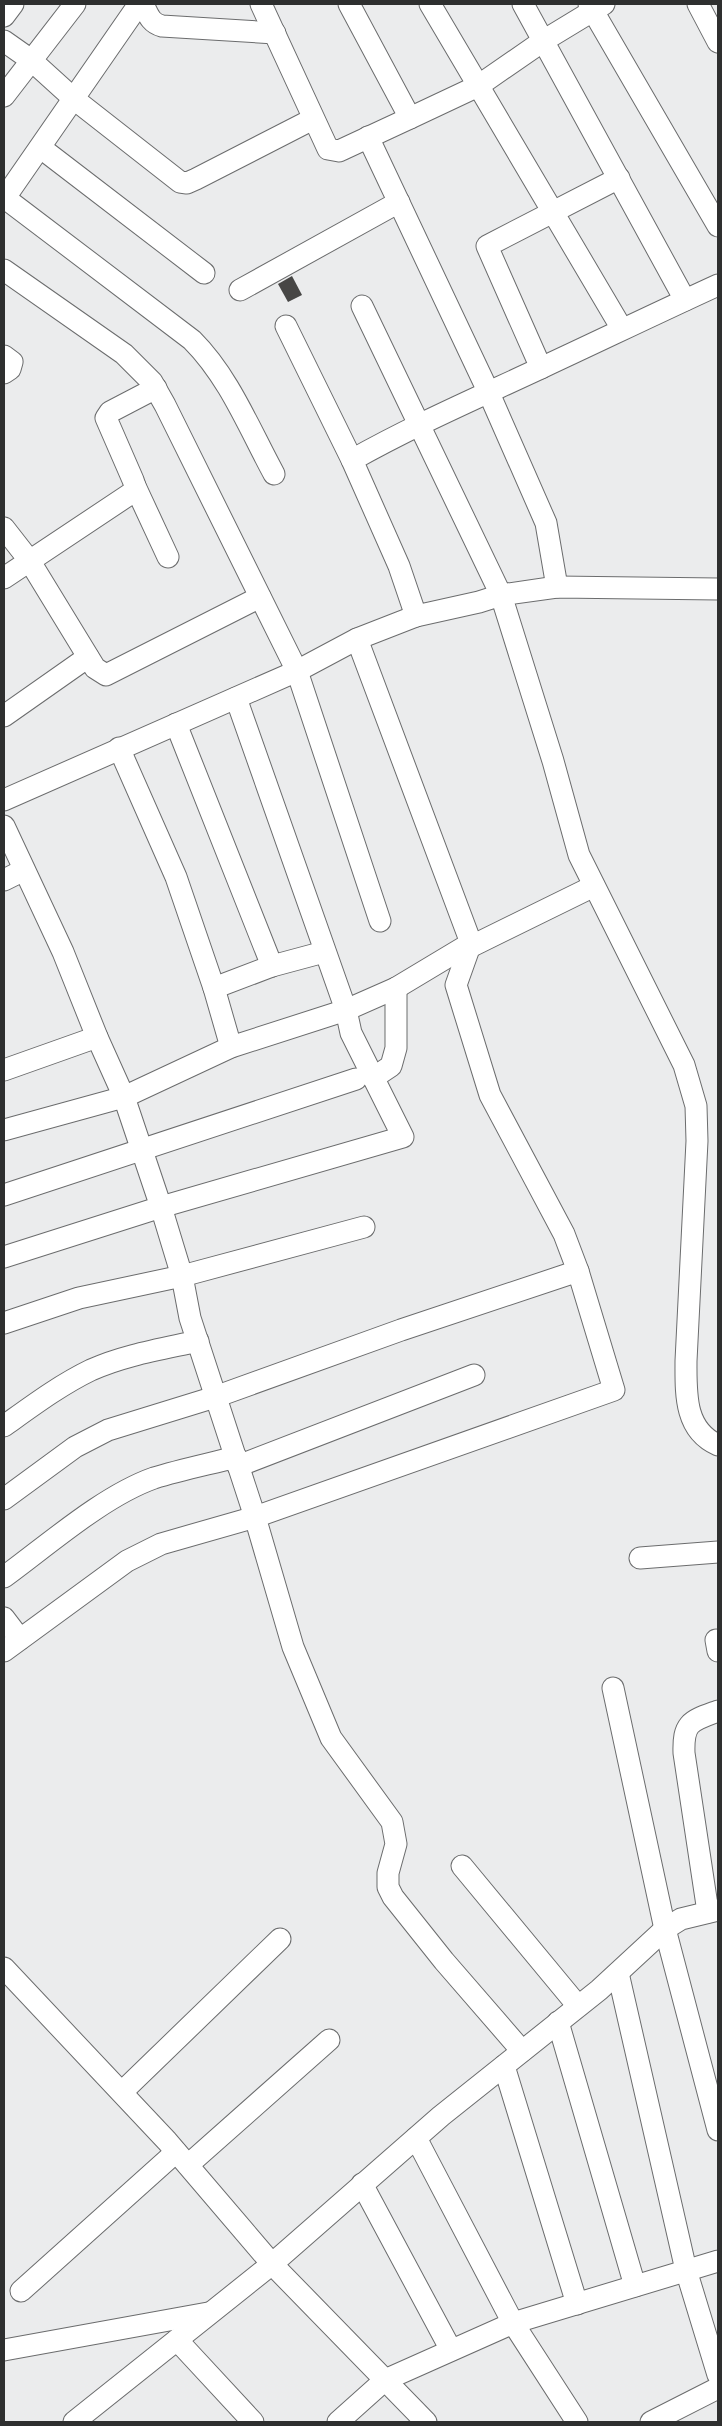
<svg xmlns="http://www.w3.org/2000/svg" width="722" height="2426" viewBox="0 0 722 2426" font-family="Arial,sans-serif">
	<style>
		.building { fill: #474645 }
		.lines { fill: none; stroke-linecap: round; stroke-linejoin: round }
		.street-casing { stroke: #6b6c6d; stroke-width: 23 }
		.street { stroke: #fff; stroke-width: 21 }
	</style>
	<rect width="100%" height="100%" fill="#ebeced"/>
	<!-- building -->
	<polygon class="building" points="292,276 302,295 288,302 278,284"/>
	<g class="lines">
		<defs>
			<g id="street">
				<path d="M143,4C148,14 150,23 162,26L275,33"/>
				<polyline points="261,4 328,149 339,151 410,118"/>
				<polyline points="349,4 410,118 478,86 543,41 604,4"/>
				<polyline points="430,4 622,329"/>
				<polyline points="523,4 685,300"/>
				<polyline points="589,4 718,226"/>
				<polyline points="698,4 718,42"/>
				<polyline points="4,16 13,4"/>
				<polyline points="4,41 31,60 74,99 180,182 187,183 196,179 313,119"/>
				<polyline points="4,96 75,4"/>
				<polyline points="368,137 488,391 546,523 557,587"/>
				<polyline points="41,148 204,273"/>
				<path d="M5,198L192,340C229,377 249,428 274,474"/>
				<polyline points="4,199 139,4"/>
				<polyline points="4,270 124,354 152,382 165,405 297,671 380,921"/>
				<path d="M718,285C659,312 601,340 543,367C479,397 414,425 352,460L399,566L416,616L479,602L501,595L553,761L579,855L684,1065L696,1106L697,1141L686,1361C686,1393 684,1430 718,1445"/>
				<polyline points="240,290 399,202"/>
				<polyline points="362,306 501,595 557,587 718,589"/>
				<polyline points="286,326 352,460"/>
				<polyline points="4,356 12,362 10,369 4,373"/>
				<polyline points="541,368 487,246 619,178"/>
				<polyline points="135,486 168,557"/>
				<polyline points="4,528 29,560 95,668 106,675 260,597"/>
				<polyline points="4,578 133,492 135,486 133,480 106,418 110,412 156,388"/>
				<polyline points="4,716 88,657"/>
				<polyline points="176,724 272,966"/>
				<polyline points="119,748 176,877 214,988 231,1047"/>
				<polyline points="4,800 297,671 357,639 416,616"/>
				<polyline points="4,826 63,952 97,1037 124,1097 161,1207 182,1276 190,1318 255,1517 293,1647 331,1738 392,1822 396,1844 388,1873 388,1887 393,1897 444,1961 522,2051"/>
				<polyline points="4,880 24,870"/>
				<polyline points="214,988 272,966 324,952"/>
				<polyline points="4,1070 97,1037"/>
				<polyline points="373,1078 391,1066 396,1048 396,988"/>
				<polyline points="4,1130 124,1097 231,1047 346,1010 396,988 471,943 474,945 594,886"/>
				<polyline points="4,1195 356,1079"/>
				<polyline points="4,1257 161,1207 403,1137 351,1033 346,1010 236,698"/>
				<polyline points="4,1323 79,1298 182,1276 364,1227"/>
				<path d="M4,1426C32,1406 60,1385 91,1370C124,1355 162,1349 198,1341"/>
				<polyline points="238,1466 474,1375"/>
				<polyline points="4,1499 75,1447 108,1430 215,1397 401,1330 578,1271"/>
				<polyline points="640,1558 718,1552"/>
				<path d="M4,1577C48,1545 103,1496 154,1478C180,1470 209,1464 236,1457"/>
				<polyline points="4,1618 20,1639"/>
				<polyline points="716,1640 718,1651"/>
				<polyline points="4,1651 127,1561 161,1544 255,1517 614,1390 578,1271 564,1234 490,1095 456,985 471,943 357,639"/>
				<polyline points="613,1688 665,1929 718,2130"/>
				<polyline points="462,1866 578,2006"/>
				<path d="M708,1912L684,1753C683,1722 691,1721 718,1711"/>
				<polyline points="4,1968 167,2141 272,2264 426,2422"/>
				<polyline points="618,1973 686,2270 718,2375"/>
				<polyline points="558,2022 635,2286"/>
				<polyline points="504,2066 577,2304"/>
				<polyline points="122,2092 280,1939"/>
				<polyline points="416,2138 513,2323 577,2422"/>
				<polyline points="188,2165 329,2040"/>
				<polyline points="362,2184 451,2350"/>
				<polyline points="21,2291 176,2152"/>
				<polyline points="177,2340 253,2422"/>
				<polyline points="4,2350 208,2313"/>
				<polyline points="74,2422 272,2264 441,2116 599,1990 665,1929 681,1919 718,1910"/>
				<polyline points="338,2422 385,2380 513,2323 718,2261"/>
				<polyline points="651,2422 718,2388"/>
			</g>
		</defs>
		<!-- street casing -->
		<use href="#street" class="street-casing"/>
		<!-- street -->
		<use href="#street" class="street"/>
	</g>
	<!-- border -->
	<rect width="722" height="2426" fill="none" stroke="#2e2f2f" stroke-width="10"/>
</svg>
